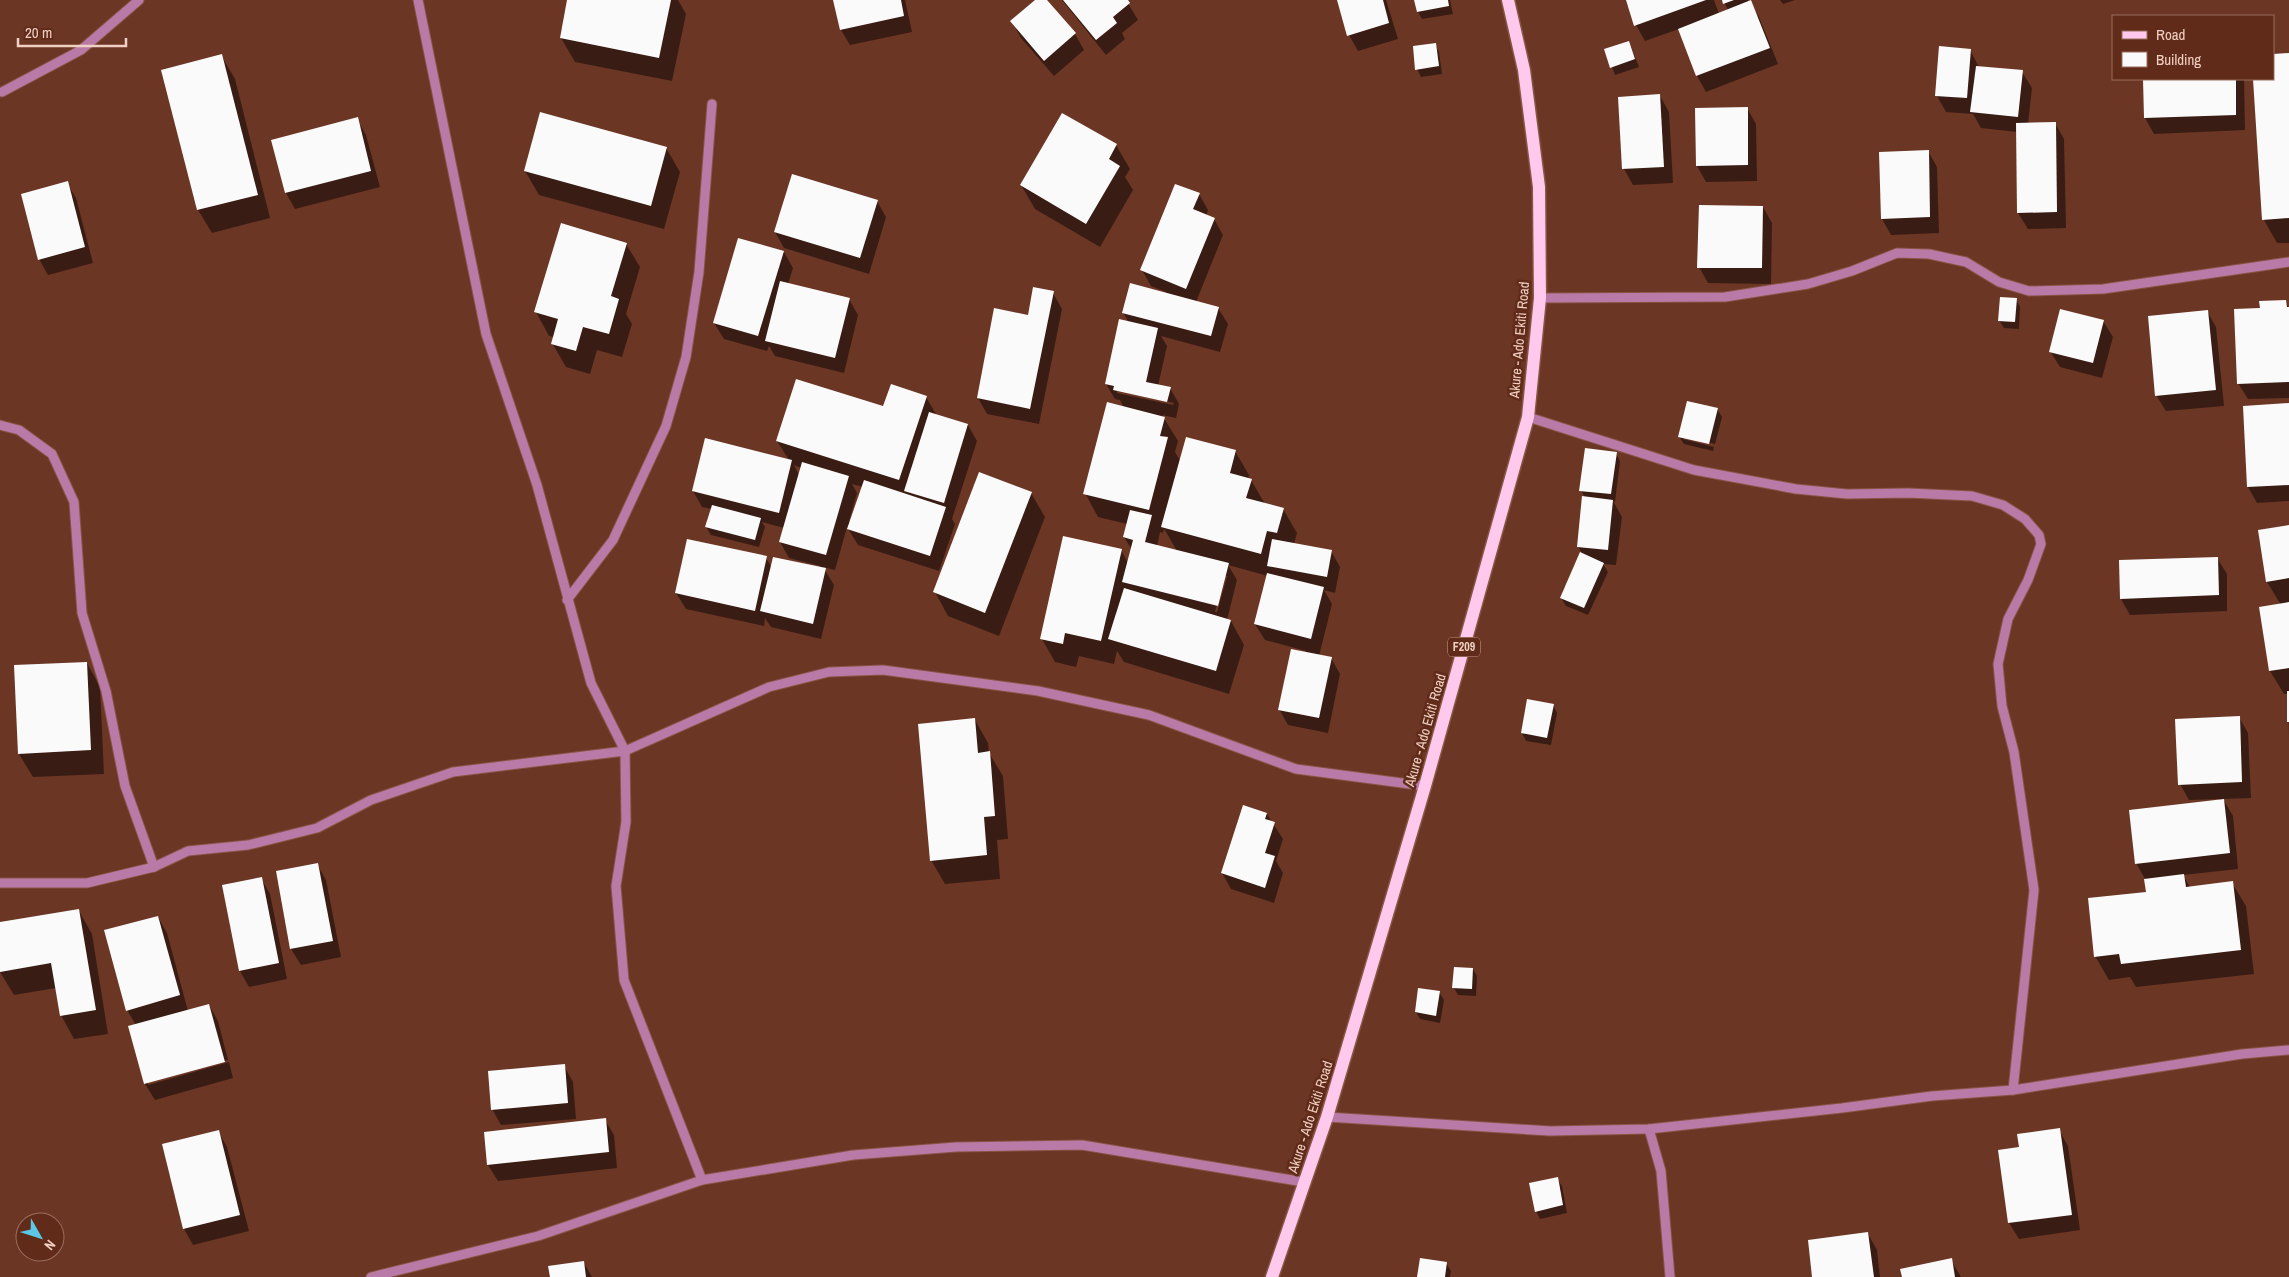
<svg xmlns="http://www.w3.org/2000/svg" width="2289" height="1277" viewBox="0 0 2289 1277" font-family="'Archivo Narrow',sans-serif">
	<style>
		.shadow { fill: #0007; fill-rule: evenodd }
		.building { fill: #fafafa }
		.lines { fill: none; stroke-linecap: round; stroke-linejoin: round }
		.minor-casing { stroke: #875544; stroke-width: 11 }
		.major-casing { stroke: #875544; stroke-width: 15 }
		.minor { stroke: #ba7aa7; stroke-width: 9 }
		.major { stroke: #fec9ec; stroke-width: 12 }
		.labels { text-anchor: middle; stroke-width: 5; stroke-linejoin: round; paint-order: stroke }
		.shield { fill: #602b19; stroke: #c69e90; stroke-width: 1 }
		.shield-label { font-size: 12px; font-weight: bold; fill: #f1cfc3 }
		.street-label { font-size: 14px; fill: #f1cfc3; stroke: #602b19 }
	</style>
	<rect width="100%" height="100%" fill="#6c3624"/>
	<!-- shadow -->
	<g class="shadow">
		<polygon points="568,0 678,0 686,14 672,81 575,62 561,38"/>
		<polygon points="835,0 905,0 912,32 850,45 841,30"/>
		<polygon points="1037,0 1046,0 1075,34 1084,50 1054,76 1021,38 1012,22"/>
		<polygon points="1062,0 1126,0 1138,20 1122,33 1125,39 1106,55"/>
		<polygon points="1338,0 1386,0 1398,39 1358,51 1349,35"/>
		<polygon points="1416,0 1450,0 1453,14 1422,19 1418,12"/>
		<polygon points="1627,0 1714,0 1719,14 1728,10 1723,0 1748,0 1759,17 1778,64 1706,92 1697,76 1679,29 1645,41 1636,25"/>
		<polygon points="1780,0 1795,0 1783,4"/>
		<polygon points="1629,42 1639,67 1615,75 1605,49"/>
		<polygon points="1435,45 1439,52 1442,74 1421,77 1417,69"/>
		<polygon points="1970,50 1979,67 2022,72 2032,88 2028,124 2055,123 2064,139 2066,228 2028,229 2018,213 2017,132 1981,128 1973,114 1946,112 1937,96"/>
		<polygon points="2289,54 2289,243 2277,243 2264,220 2254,79 2273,79 2273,55"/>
		<polygon points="221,55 235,79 270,218 212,233 198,210"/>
		<polygon points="2144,79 2244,79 2245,130 2154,134 2145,118"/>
		<polygon points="1660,96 1669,112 1673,183 1633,185 1624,169 1620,98"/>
		<polygon points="1747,108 1756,124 1757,181 1706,182 1697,166 1696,109"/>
		<polygon points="357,119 366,135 380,187 295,209 286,193 272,141"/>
		<polygon points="1116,145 1130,169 1125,177 1133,190 1100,247 1035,209 1021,185"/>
		<polygon points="666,148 680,172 664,229 539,195 525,171"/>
		<polygon points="1928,151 1937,167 1939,233 1891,235 1882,219"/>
		<polygon points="67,183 76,198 93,263 48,275 39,259"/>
		<path d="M1199,194L1208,210L1206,216L1214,219L1223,235L1196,302L1218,308L1228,324L1220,352L1161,336L1167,346L1158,386L1170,388L1179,404L1176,418L1162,415L1178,441L1175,452L1181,462L1235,451L1249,475L1248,479L1251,480L1265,504L1283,509L1297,533L1294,544L1331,551L1340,567L1335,593L1324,590L1332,604L1319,656L1331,658L1340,674L1328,733L1288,725L1279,709L1306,651L1265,640L1255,624L1268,576L1228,565L1237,580L1227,620L1231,621L1244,645L1229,694L1124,662L1117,651L1114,664L1079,656L1076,667L1055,662L1042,639L1121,550L1128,563L1132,550L1124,537L1127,524L1098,517L1085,493L1124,408L1120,400L1115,399L1106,384L1129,323L1123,312L1166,294V292L1151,286L1142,270ZM1117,390L1174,403L1173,405L1117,393ZM1164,529L1166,532L1177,551L1157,546L1160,532L1163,533ZM1224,576H1227L1217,612H1215Z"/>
		<polygon points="877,201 886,217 869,274 784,248 775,232"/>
		<polygon points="1763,207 1772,223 1771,284 1708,283 1699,267"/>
		<polygon points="626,244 640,267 626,314 632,324 622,357 597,350 590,374 566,367 552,343 554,337 549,336 536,312"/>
		<polygon points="784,252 793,268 788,284 849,299 858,315 844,373 775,356 769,346 767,351 724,339 714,323"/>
		<polygon points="1053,293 1062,309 1039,424 987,414 978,398 1029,316"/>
		<polygon points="2016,299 2020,307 2019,329 2004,328 1999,320"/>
		<polygon points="2285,301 2289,308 2289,398 2248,399 2238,383 2261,309"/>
		<polygon points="2207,311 2216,327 2224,406 2166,411 2156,395"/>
		<polygon points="2103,321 2113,337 2102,378 2060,367 2050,351"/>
		<path d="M926,397L937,416L968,425L977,441L952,519L955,524L939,571L858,545L847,527L835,570L823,567L834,585L821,639L771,627L765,618L764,626L686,609L676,593L766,558L772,568H820V566L789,558L780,542L784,528L762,522L765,527L759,547L711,535L706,527L712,509L702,507L693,491L789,460L777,441ZM794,465L801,468L799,475ZM852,484L863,487L851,521H849L857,493Z"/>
		<polygon points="2289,405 2289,501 2257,503 2248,487 2244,407"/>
		<polygon points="1717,409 1722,417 1715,444 1683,437 1683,439 1714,447 1713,451 1684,444 1679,436"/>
		<polygon points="1616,453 1620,461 1615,502 1613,501 1622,517 1616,565 1603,564 1608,572 1588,615 1566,606 1561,598 1582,553 1578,547 1585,498 1581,490"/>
		<polygon points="1031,493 1045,517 999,636 948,616 935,592"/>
		<polygon points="2289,526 2289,738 2288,694 2284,694 2270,671 2281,605 2267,582"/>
		<polygon points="2217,558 2227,574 2227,611 2130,615 2121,599"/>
		<polygon points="87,663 100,687 104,774 33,777 19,754"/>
		<polygon points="1528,701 1553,705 1557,713 1551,745 1526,741 1522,733"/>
		<polygon points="2239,717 2248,733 2251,798 2223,799 2233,816 2238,869 2183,875 2190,887 2232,883 2246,906 2254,974 2136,987 2130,977 2109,980 2095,956 2147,893 2145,879 2136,863 2219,801 2219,799 2189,800 2180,784"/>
		<polygon points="975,720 988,743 989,753 1003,776 1008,839 997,840 1000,879 945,884 931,860"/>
		<polygon points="1267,814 1283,839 1276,861 1283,873 1274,903 1231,889 1222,873"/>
		<polygon points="317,864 326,880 341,957 301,965 291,949 277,872"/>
		<polygon points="261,878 270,894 287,979 249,987 240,971 223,886"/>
		<polygon points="79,911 92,934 108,1034 74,1039 61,1015 56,988 14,995 0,972 0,924"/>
		<polygon points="158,917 167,933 188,1011 209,1005 218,1021 228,1060 148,1082 148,1085 229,1062 233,1078 155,1100 145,1084 130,1027 136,1025 127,1010"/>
		<polygon points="1473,969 1477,976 1476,996 1458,995 1454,988"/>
		<polygon points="1439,992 1444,1000 1440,1023 1420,1019 1416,1012"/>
		<polygon points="564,1066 573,1082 576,1119 501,1125 492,1109"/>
		<polygon points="605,1120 614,1135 617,1168 498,1181 488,1165"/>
		<polygon points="2059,1130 2068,1146 2080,1230 2019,1239 2009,1223 2000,1151 2020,1148"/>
		<polygon points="218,1131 227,1147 249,1231 193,1245 184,1229"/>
		<polygon points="1557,1179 1562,1186 1567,1213 1540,1219 1536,1211"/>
		<polygon points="1868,1234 1877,1250 1880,1277 1814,1277"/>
		<polygon points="1951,1260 1961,1277 1903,1277"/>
		<polygon points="584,1263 592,1277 551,1277"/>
		<polygon points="1446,1263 1451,1271 1450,1277 1418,1277"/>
	</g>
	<!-- building -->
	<g class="building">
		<polygon points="567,0 671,0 659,58 560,38"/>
		<polygon points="833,0 901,0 904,16 840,30"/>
		<polygon points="1035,0 1047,0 1076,33 1044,61 1010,21"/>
		<polygon points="1063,0 1128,0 1130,3 1113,17 1117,23 1096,40"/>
		<polygon points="1337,0 1383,0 1389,23 1347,36"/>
		<polygon points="1414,0 1448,0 1449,6 1417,12"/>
		<polygon points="1626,0 1706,0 1634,26"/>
		<polygon points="1722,0 1734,0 1723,4"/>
		<polygon points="1751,0 1770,48 1696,76 1678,29"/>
		<polygon points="1629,41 1635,59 1610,68 1604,49"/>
		<polygon points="1436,43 1439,66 1415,70 1413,46"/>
		<polygon points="1939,46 1971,49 1967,98 1935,96"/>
		<polygon points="2289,53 2289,218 2262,220 2253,79 2273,79 2273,54"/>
		<polygon points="222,54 258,195 197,210 161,70"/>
		<polygon points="1976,66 2023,70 2018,117 1970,112"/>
		<polygon points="2143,79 2236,79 2236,115 2144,118"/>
		<polygon points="1660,94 1664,167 1622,169 1618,97"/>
		<polygon points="1748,107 1748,165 1696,166 1695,108"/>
		<polygon points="540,112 667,147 651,206 524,171"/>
		<polygon points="1062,113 1117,144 1109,159 1120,166 1086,224 1020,185"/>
		<polygon points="358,117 371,171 285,193 271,140"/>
		<polygon points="2056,122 2057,212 2017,213 2016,123"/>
		<polygon points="1929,150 1930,217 1881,219 1879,152"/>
		<polygon points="792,174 878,200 860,258 774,232"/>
		<polygon points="68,181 85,247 38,260 21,194"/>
		<polygon points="1175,184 1200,193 1193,209 1215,218 1186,289 1140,270"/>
		<polygon points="1699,205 1763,206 1762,268 1697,268"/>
		<polygon points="561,223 627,243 611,296 619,299 609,334 583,327 576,351 551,344 558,319 534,312"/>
		<polygon points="738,238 784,251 758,336 713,323"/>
		<polygon points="780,281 850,298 835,358 765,341"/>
		<polygon points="1130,283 1219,307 1211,336 1122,313"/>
		<polygon points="1033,287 1054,291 1030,409 977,398 994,308 1028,315"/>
		<polygon points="2000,297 2017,298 2015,322 1998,321"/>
		<polygon points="2286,300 2287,307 2289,307 2289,382 2237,384 2234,309 2260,308 2259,301"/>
		<polygon points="2060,309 2104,320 2093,363 2049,352"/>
		<polygon points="2208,310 2216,390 2155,396 2148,316"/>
		<polygon points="1119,319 1158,328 1146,382 1171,387 1167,402 1113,390 1114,386 1105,384"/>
		<polygon points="796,379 883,406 891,384 927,396 899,480 776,441"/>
		<polygon points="1687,401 1718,408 1709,444 1678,437"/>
		<polygon points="1107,402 1165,417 1160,436 1168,437 1149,510 1083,494"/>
		<polygon points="2289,403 2289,485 2247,487 2243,406"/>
		<polygon points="929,412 968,424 944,503 904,491"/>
		<polygon points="1186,437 1236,450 1230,473 1252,479 1246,498 1284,508 1277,533 1267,531 1261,554 1161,527"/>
		<polygon points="705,438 792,460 779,513 692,491"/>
		<polygon points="1585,448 1617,452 1611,494 1579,491"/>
		<polygon points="802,462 849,476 826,555 779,542"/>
		<polygon points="979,472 1032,492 985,613 933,592"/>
		<polygon points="864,480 946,507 930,556 847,529"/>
		<polygon points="1582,496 1613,500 1608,550 1577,547"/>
		<polygon points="712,505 761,518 755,540 705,527"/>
		<polygon points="1130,510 1152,515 1145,542 1229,563 1218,606 1122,582 1133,540 1123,537"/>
		<polygon points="2289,525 2289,578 2266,582 2258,530"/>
		<polygon points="1063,536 1122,549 1101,641 1065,633 1063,644 1040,639"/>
		<polygon points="687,539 767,556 755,611 675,593"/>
		<polygon points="1272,539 1332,550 1327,577 1267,566"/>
		<polygon points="1580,552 1604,563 1584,608 1560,598"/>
		<polygon points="773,557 826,568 813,624 760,611"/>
		<polygon points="2218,557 2219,595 2120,599 2119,560"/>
		<polygon points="1267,573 1324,587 1311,639 1254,624"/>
		<polygon points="1124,588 1231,620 1216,671 1108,639"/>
		<polygon points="2289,602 2289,668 2269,671 2259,607"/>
		<polygon points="1291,649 1332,657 1319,718 1278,710"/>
		<polygon points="87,662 91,750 18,754 14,665"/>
		<rect x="2287" y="691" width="2" height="31"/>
		<polygon points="1527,699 1554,704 1547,738 1521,733"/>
		<polygon points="2240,716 2242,782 2178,785 2175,719"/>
		<polygon points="975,718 978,753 990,751 995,816 984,817 987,855 930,861 918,724"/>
		<polygon points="2224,799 2230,853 2135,864 2129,810"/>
		<polygon points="1243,805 1267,813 1265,819 1275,822 1265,853 1275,856 1265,888 1221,873"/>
		<polygon points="318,863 333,941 290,949 276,871"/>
		<polygon points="2184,874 2186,887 2233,881 2241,950 2121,964 2119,954 2094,957 2088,898 2146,892 2144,879"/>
		<polygon points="262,877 279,963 239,971 222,885"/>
		<polygon points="79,909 96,1010 60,1016 51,963 0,972 0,922"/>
		<polygon points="158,916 180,995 126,1011 104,930"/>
		<polygon points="1454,967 1473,968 1472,989 1452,988"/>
		<polygon points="1418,988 1440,991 1436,1016 1415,1012"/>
		<polygon points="209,1004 225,1062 144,1084 128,1026"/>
		<polygon points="565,1064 568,1103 491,1110 488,1071"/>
		<polygon points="606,1118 609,1152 487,1165 484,1132"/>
		<polygon points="2060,1128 2072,1215 2008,1223 1998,1150 2019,1147 2017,1134"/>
		<polygon points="219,1130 240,1215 183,1229 162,1144"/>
		<polygon points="1558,1177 1563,1205 1535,1212 1529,1183"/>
		<polygon points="1868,1232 1874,1277 1812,1277 1808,1240"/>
		<polygon points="1420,1258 1447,1262 1445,1277 1417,1277"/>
		<polygon points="1952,1258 1955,1277 1902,1277 1900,1269"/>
		<polygon points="584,1261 586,1277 550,1277 548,1266"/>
	</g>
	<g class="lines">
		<defs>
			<g id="minor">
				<polyline points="418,0 486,334 537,485 591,683 625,751 626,822 616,886 624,980 702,1180"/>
				<polyline points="2,92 81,50 139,0"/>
				<polyline points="1540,298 1725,297 1808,284 1852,271 1897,253 1929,254 1966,262 1999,282 2029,291 2103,289 2289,262"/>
				<polyline points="1528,417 1694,470 1796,489 1847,494 1908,493 1972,496 2003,505 2025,519 2039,535 2041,544 2028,580 2008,619 1998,664 2002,706 2014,752 2034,890 2013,1090"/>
				<polyline points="0,425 19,430 52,454 74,502 82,613 106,691 125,786 154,867"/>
				<polyline points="567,600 613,540 666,426 686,357 699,272 712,104"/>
				<polyline points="0,883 87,883 154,867 188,851 248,845 317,828 371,800 453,772 625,751 769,687 829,672 883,670 1038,691 1149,715 1296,769 1425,786"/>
				<polyline points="1327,1117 1550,1131 1649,1129 1842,1108 1932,1096 2013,1090 2242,1054 2289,1050"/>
				<polyline points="1649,1129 1661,1171 1670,1277"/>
				<polyline points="371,1277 538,1236 702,1180 853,1155 956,1147 1082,1145 1304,1182"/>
			</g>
			<polyline id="major" points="1272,1277 1327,1117 1425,786 1528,417 1540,298 1539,187 1524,70 1508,0"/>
		</defs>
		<!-- minor casing -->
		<use href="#minor" class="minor-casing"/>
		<!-- major casing -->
		<use href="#major" class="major-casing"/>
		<!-- minor -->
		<use href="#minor" class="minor"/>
		<!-- major -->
		<use href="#major" class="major"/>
	</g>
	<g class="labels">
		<!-- shield labels -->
		<rect class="shield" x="1448" y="637.5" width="32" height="19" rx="4"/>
		<g class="shield-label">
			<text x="1464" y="651">F209</text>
		</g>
		<!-- street labels -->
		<g class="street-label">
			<text transform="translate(1519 340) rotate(-85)" y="5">Akure - Ado Ekiti Road</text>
			<text transform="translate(1425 730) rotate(-74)" y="5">Akure - Ado Ekiti Road</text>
			<text transform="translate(1310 1117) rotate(-72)" y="5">Akure - Ado Ekiti Road</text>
		</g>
	</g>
	<!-- legend -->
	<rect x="2112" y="15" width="162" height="65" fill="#602b19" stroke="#9a6d5d"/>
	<rect x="2122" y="31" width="25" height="8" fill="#fec9ec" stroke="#9a6d5d"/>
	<text x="2156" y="40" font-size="15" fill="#f1cfc3">Road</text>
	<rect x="2122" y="52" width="25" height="15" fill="#fafafa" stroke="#9a6d5d"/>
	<text x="2156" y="65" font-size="15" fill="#f1cfc3">Building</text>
	<!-- north arrow -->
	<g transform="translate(40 1237) rotate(129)"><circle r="24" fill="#602b19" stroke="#9a6d5d"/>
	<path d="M0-4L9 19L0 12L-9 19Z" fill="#5ac8e6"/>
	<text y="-8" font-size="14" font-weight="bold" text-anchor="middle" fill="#f1cfc3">N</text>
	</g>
	<!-- scale -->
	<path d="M18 38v8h108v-8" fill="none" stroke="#f1cfc3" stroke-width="2.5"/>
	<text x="25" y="38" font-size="15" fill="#f1cfc3" stroke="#602b19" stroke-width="4" paint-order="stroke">20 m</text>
</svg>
